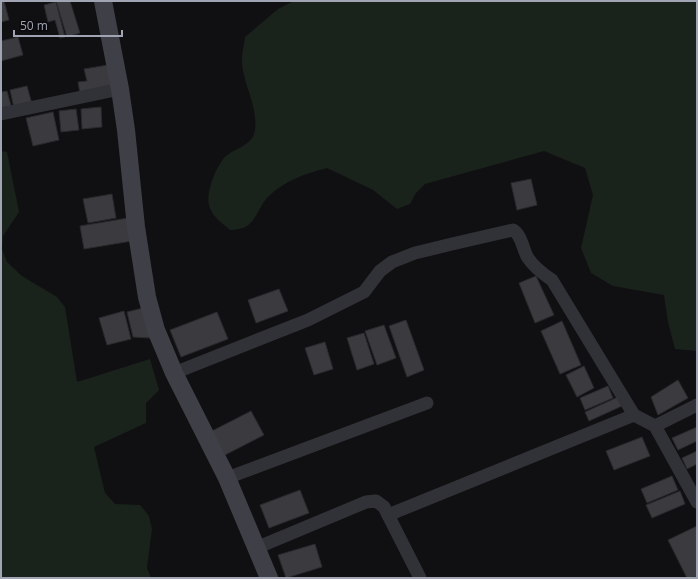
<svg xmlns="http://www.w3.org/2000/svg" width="698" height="579" viewBox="0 0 698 579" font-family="'Open Sans',sans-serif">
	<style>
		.green { fill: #1a221c }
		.building { fill: #3a3a3f; stroke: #2a2a2e }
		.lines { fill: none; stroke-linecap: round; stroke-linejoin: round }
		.street { stroke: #313237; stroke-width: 13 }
		.secondary { stroke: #3f4047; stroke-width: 18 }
	</style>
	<rect width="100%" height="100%" fill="#101012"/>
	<!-- green -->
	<g class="green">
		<path d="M294,1H697V351L675,349L668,322L664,295L613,286L591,273L581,248L593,195L585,168L544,151L425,184L416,193L410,204L397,209L373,190L327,168C305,174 285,180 268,197C259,206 256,223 243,228C239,229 234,230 230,230C223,224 213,217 210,208C204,196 216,166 225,157C234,148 253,146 255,130C258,107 244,86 242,64C241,56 244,46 245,37L278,9Z"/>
		<polygon points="1,151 7,152 19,212 3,236 2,249 7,262 22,276 57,297 65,307 77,382 150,359 159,390 146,403 146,423 94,447 105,493 115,504 140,505 149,516 152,529 147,568 151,578 1,578"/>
	</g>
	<!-- building -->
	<g class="building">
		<polygon points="1,1 4,1 9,20 1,22"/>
		<polygon points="56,1 70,1 80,33 67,37"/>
		<polygon points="56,2 65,37 60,38 55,20 48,22 44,5"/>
		<polygon points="18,37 23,55 1,61 1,41"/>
		<polygon points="108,65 113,88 80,94 78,82 87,81 84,69"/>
		<polygon points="27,86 32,104 14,108 10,90"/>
		<polygon points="7,91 12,109 1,112 1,92"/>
		<polygon points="101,107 102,127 82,129 81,109"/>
		<polygon points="76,109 79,130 61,132 59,111"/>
		<polygon points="53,112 59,140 33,146 26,118"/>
		<polygon points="531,179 537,205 517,210 511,183"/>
		<polygon points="112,194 116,218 88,223 83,199"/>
		<polygon points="128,218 132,241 84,249 80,226"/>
		<polygon points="536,276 554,315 535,323 519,283"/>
		<polygon points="279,289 288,311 256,323 248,300"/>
		<polygon points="143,308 150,338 133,337 127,312"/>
		<polygon points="124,311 131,339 107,345 99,318"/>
		<polygon points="217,312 228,339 181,357 170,330"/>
		<polygon points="406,320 424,370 407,377 389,326"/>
		<polygon points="562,321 581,365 560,374 541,331"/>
		<polygon points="384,325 396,358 377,365 365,331"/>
		<polygon points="364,333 374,364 357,370 347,338"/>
		<polygon points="325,342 333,369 314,375 305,348"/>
		<polygon points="584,366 594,388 577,397 566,375"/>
		<polygon points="678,380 688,398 658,415 651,397"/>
		<polygon points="608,386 613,398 585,410 580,398"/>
		<polygon points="618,397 622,406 589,421 585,412"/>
		<polygon points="251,411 264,435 225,455 212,431"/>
		<polygon points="697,427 697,441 678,450 672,438"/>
		<polygon points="642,437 650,456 614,470 606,451"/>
		<polygon points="697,451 697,464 687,469 682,458"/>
		<polygon points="672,476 678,490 647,503 641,489"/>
		<polygon points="300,490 309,513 269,528 260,505"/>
		<polygon points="680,491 685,504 652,518 646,505"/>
		<polygon points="697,526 697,577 687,578 668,540"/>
		<polygon points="315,544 322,567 286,578 278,555"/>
	</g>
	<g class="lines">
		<!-- street -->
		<g class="street">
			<polyline points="1,114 120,89"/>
			<path d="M174,373L308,320L364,292L380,271L392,262L415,253L452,244L513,230C522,235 523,251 528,258C534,267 543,274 552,280L634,415L655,426L697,502"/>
			<polyline points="655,426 697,405"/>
			<polyline points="227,478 427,403"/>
			<polyline points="388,515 634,415"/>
			<polyline points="256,548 366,502 376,501 384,507 420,578"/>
		</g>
		<!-- secondary -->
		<polyline class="secondary" points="103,1 120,89 126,130 136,227 147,297 156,330 174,373 227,478 269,578"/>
	</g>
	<!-- border -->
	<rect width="698" height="579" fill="none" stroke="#a1a5b3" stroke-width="4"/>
	<!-- scale -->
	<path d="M14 30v6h108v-6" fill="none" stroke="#a1a5b3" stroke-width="2"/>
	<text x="20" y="30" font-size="12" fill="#a1a5b3" stroke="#0b0b0d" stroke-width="3" paint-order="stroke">50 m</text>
</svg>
